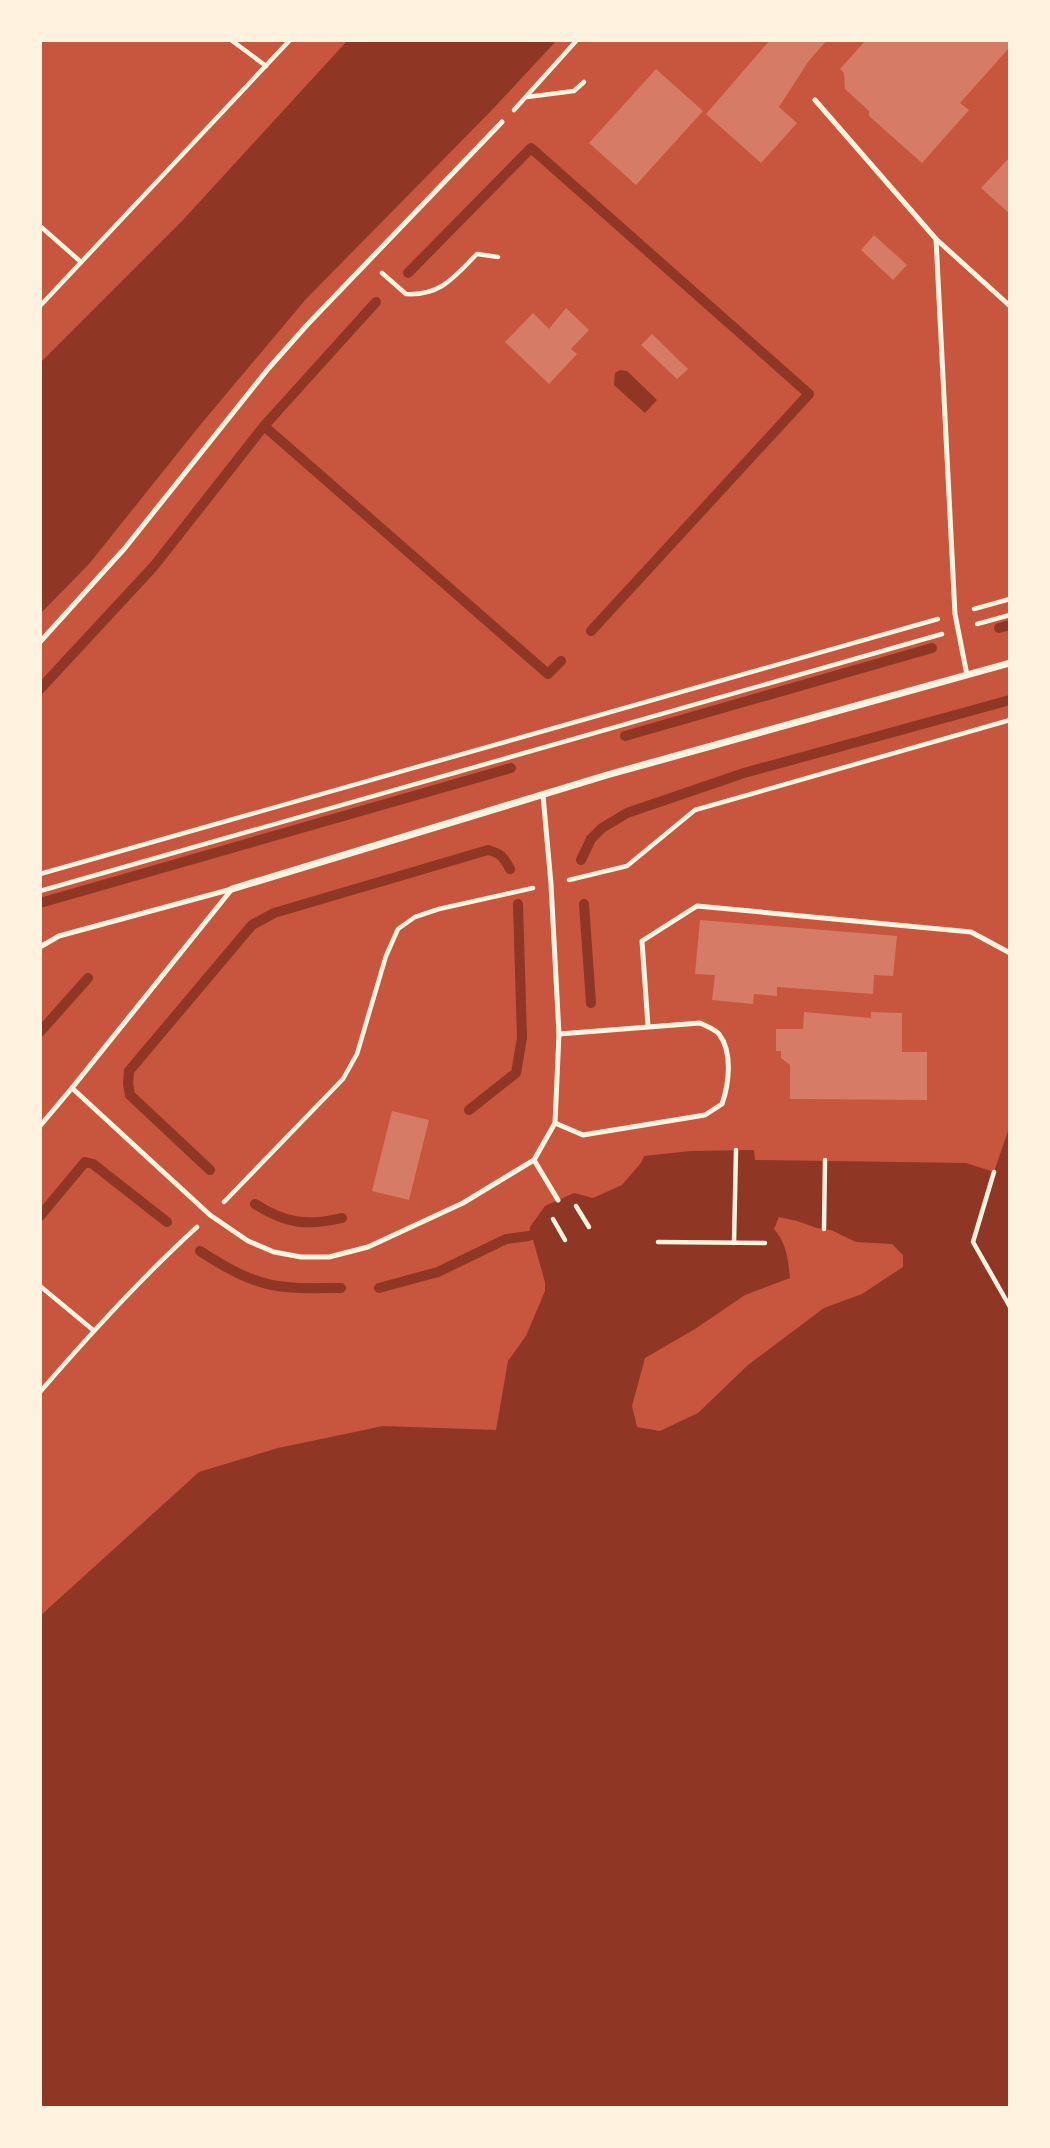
<svg xmlns="http://www.w3.org/2000/svg" width="1050" height="2148" viewBox="0 0 1050 2148" font-family="Inter,sans-serif">
	<style>
		.water { fill: #8f3625; fill-rule: evenodd }
		.lines { fill: none; stroke-linecap: round; stroke-linejoin: round }
		.stream { stroke: #8f3625; stroke-width: 10 }
		.building { fill: #d67c66 }
		.path { stroke: #fff3e0; stroke-width: 4.5 }
		.service { stroke: #fff3e0; stroke-width: 5 }
		.minor { stroke: #fff3e0; stroke-width: 7 }
	</style>
	<rect width="100%" height="100%" fill="#c8553d"/>
	<!-- water -->
	<g class="water">
		<polygon points="348,40 557,40 490,112 306,299 201,424 89,564 40,614 40,363 183,220"/>
		<polygon points="620,370 627,371 657,400 645,413 614,385 615,373"/>
		<path d="M1010,1125V2108H40V1616L199,1472L278,1448L383,1426L496,1430L508,1361L526,1336L545,1291V1282L533,1240L529,1236L530,1227L545,1206L574,1193L593,1198L622,1185L641,1163L644,1156L691,1151L754,1150L755,1160L966,1163L994,1172ZM779,1217L797,1221L817,1228L831,1230L856,1242L892,1244L903,1255V1267L862,1294L824,1308L748,1365L698,1413L660,1431L637,1427L632,1406L645,1358L695,1329L745,1295L790,1278C788,1259 787,1244 774,1229Z"/>
	</g>
	<g class="lines">
		<!-- stream -->
		<g class="stream">
			<polyline points="408,273 531,148 809,394 591,631"/>
			<polyline points="376,302 264,426 548,674 561,661"/>
			<polyline points="999,628 1010,625"/>
			<polyline points="40,689 154,566 264,426"/>
			<polyline points="625,736 932,648"/>
			<polyline points="581,860 591,839 602,828 627,813 744,773 1010,700"/>
			<polyline points="40,903 511,768"/>
			<polyline points="584,904 591,1003"/>
			<polyline points="40,1032 88,978"/>
			<polyline points="469,1110 516,1073 522,1038 518,904"/>
			<path d="M210,1170L130,1095L128,1084L129,1071L252,925L274,913L488,850C501,853 504,858 510,869"/>
			<path d="M255,1204C286,1224 307,1226 342,1218"/>
			<polyline points="40,1216 85,1162 93,1164 167,1222"/>
			<path d="M200,1251C226,1268 255,1285 286,1287C304,1289 323,1288 341,1288"/>
			<polyline points="379,1288 438,1272 506,1239 529,1236"/>
		</g>
	</g>
	<!-- building -->
	<g class="building">
		<polygon points="770,40 827,40 808,62 779,107 797,123 761,163 706,114"/>
		<polygon points="866,40 1010,40 1010,47 960,103 969,110 922,163 869,116 869,111 845,89 844,73 840,69"/>
		<polygon points="656,69 703,111 636,185 589,143"/>
		<polygon points="1010,157 1010,214 981,188"/>
		<polygon points="874,235 907,265 893,280 861,250"/>
		<polygon points="566,308 589,330 571,349 577,354 549,384 505,342 533,313 549,329"/>
		<polygon points="652,334 688,369 677,379 641,345"/>
		<polygon points="700,920 897,936 893,976 874,975 873,994 777,987 777,996 754,994 753,1004 712,1000 715,975 695,974"/>
		<polygon points="804,1012 871,1018 871,1012 902,1013 902,1052 927,1052 927,1100 790,1099 790,1065 781,1058 781,1051 776,1051 776,1029 803,1029"/>
		<polygon points="392,1111 429,1120 409,1200 372,1191"/>
	</g>
	<g class="lines">
		<!-- path -->
		<g class="path">
			<polyline points="231,40 266,66"/>
			<polyline points="527,97 574,91 584,82"/>
			<polyline points="514,110 577,40"/>
			<polyline points="40,226 81,262"/>
			<path d="M382,273L406,294C441,296 454,277 477,254L498,257"/>
			<polyline points="40,306 290,40"/>
			<polyline points="974,609 1010,599"/>
			<polyline points="977,624 1010,615"/>
			<polyline points="40,874 938,619"/>
			<polyline points="569,880 627,866 695,810 1010,720"/>
			<polyline points="40,891 942,634"/>
			<polyline points="994,1172 973,1242 1010,1307"/>
			<polyline points="224,1202 343,1079 357,1054 386,956 398,929 415,917 439,909 533,888"/>
			<polyline points="576,1206 589,1227"/>
			<polyline points="553,1219 565,1240"/>
			<polyline points="824,1229 825,1160"/>
			<polyline points="658,1242 765,1243"/>
			<polyline points="734,1243 736,1150"/>
			<polyline points="40,1286 93,1330"/>
			<path d="M40,1392C90,1334 140,1279 197,1227"/>
		</g>
		<!-- service -->
		<g class="service">
			<polyline points="815,100 936,239 1010,306"/>
			<polyline points="936,239 955,614 967,675"/>
			<polyline points="40,642 125,548 268,369 307,325 502,122"/>
			<polyline points="232,889 72,1088 210,1215 248,1241 274,1252 301,1257 329,1257 368,1247 463,1203 534,1160 555,1123 559,1034 551,884 543,795"/>
			<polyline points="40,947 59,936 232,889"/>
			<polyline points="648,1026 642,941 697,906 971,932 1010,953"/>
			<path d="M555,1123L583,1135L705,1115L722,1104C729,1084 733,1052 719,1034C715,1029 706,1026 700,1023L559,1034"/>
			<polyline points="40,1126 72,1088"/>
			<polyline points="534,1160 558,1200"/>
		</g>
		<!-- minor -->
		<polyline class="minor" points="232,889 607,775 1010,663"/>
	</g>
	<!-- border -->
	<rect width="1050" height="2148" fill="none" stroke="#fff3e0" stroke-width="84"/>
</svg>
